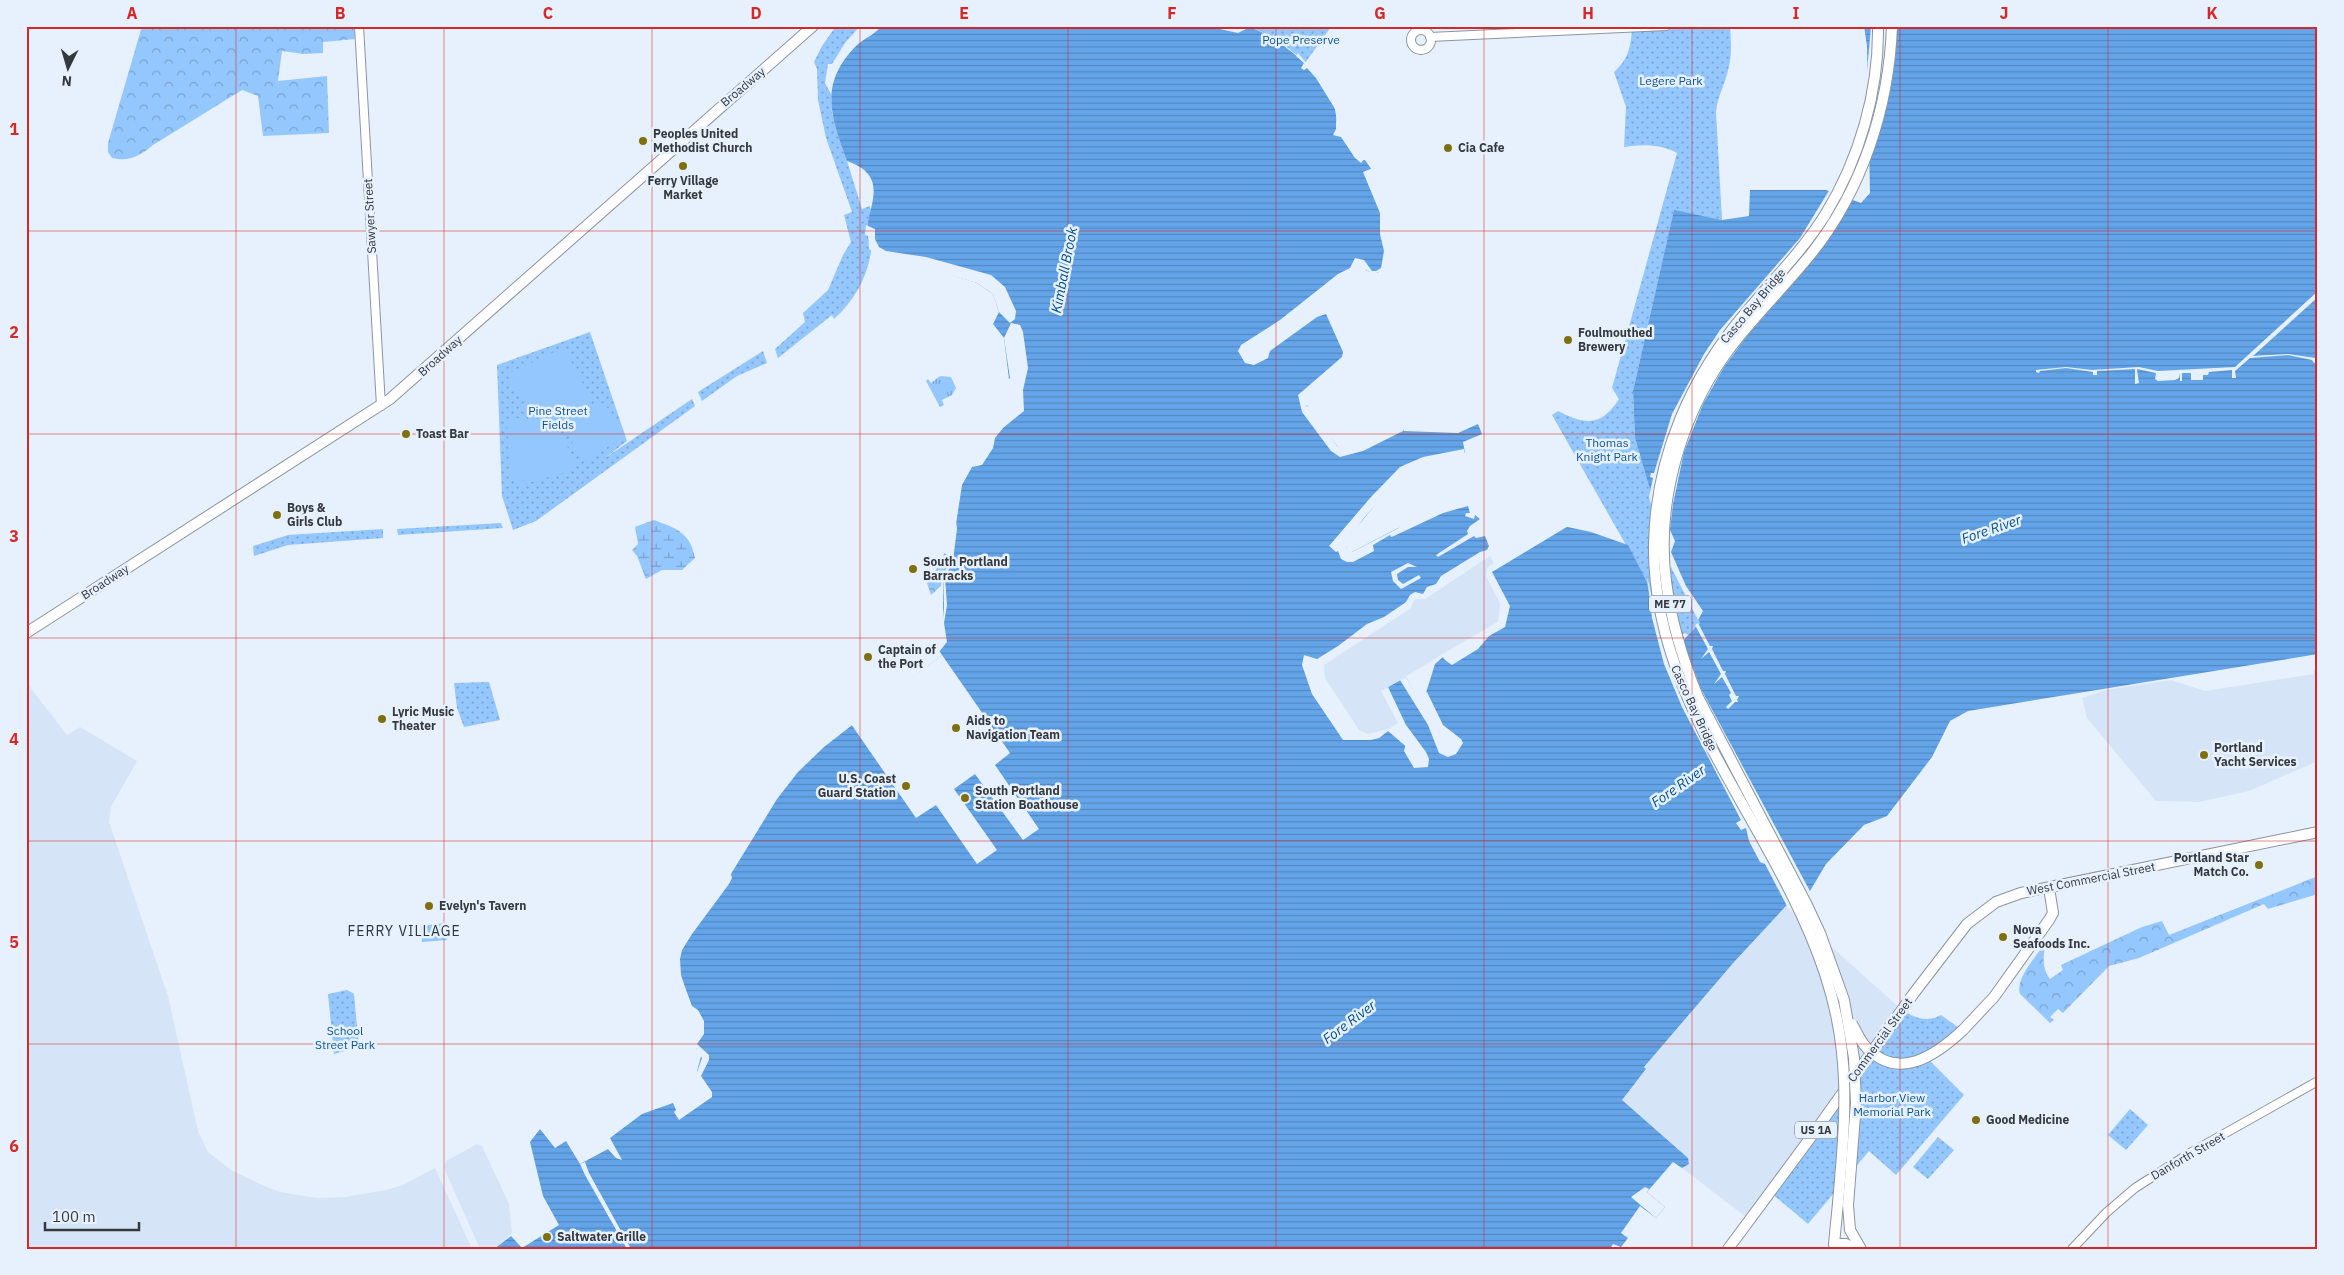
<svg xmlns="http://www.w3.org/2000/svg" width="2344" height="1275" viewBox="0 0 2344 1275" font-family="'IBM Plex Sans',sans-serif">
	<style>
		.built { fill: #d5e5f7; fill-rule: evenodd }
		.grass { fill: url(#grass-tufts) }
		.forest { fill: url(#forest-crowns) }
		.wetland { fill: url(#wetland-marsh) }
		.park { fill: url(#park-dots) }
		.pitch { fill: #94c7fe }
		.water { fill: url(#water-rules) }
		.pier { fill: #e6f1fd }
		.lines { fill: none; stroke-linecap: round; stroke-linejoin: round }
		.minor-casing { stroke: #8b95a0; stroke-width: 10 }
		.major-casing { stroke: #8b95a0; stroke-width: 12 }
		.minor { stroke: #fff; stroke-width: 8 }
		.major { stroke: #fff; stroke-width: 10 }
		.major-bridge-casing { stroke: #8b95a0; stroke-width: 12; stroke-linecap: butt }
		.major-bridge { stroke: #fff; stroke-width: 10 }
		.grid { fill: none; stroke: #d62828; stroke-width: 1; stroke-opacity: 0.55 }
		.poi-dot { fill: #7f700f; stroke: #e6f1fd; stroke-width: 2 }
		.labels { text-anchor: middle; stroke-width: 5; stroke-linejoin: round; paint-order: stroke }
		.shield { fill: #e6f1fd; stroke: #6a7077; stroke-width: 1 }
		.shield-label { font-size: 11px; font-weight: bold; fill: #35393e }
		.park-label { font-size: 12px; fill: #0d5493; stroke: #e6f1fd }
		.street-label { font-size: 12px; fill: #35393e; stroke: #e6f1fd }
		.poi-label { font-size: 12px; font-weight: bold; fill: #35393e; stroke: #e6f1fd; text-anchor: start }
		.water-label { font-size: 14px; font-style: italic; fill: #024e8c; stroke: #e6f1fd }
		.neighbourhood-label { font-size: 14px; letter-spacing: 1px; fill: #2e363f; stroke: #e6f1fd }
		.neatline { fill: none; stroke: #d62828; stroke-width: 2 }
		.grid-label { font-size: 16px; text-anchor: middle; font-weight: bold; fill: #d62828 }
	</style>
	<defs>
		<pattern id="grass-tufts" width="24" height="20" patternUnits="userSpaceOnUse" patternTransform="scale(1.25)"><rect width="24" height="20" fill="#94c7fe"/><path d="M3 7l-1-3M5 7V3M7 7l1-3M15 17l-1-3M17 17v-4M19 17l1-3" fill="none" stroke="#7aa3cf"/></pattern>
		<pattern id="forest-crowns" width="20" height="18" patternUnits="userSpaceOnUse" patternTransform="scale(1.25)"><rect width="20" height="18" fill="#94c7fe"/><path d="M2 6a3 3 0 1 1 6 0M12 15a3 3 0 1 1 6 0" fill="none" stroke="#7aa3cf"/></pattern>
		<pattern id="wetland-marsh" width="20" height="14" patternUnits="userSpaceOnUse" patternTransform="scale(1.25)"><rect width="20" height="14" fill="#94c7fe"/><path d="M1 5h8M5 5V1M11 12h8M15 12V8" fill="none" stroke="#7aa3cf"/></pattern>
		<pattern id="park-dots" width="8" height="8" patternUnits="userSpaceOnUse" patternTransform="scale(1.25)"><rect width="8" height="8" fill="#94c7fe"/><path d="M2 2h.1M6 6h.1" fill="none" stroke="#7aa3cf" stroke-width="1.8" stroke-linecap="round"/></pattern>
		<pattern id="water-rules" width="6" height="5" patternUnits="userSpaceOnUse" patternTransform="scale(1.25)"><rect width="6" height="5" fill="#64a5ea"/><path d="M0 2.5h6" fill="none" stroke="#5387bf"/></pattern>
	</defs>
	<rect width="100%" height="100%" fill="#e6f1fd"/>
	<!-- built -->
	<g class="built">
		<polygon points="1490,556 1494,563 1487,568 1486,576 1500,603 1499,621 1381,691 1398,723 1387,730 1368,734 1359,730 1325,678 1324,665 1411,608 1413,601 1419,597 1425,599"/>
		<polygon points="2318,669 2318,761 2249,791 2199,802 2156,801 2087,718 2082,698 2106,690 2171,680 2205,691 2314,674 2313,670"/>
		<polygon points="26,682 67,735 80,727 137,761 111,807 109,822 168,996 198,1131 208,1152 231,1170 262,1185 280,1192 317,1198 345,1197 386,1190 403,1185 435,1168 472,1249 26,1249"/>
		<path d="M1786,906L1902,1010L1750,1220L1682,1168L1689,1164L1688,1158L1622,1100L1628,1091L1619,1082L1615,1084L1602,1072L1756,907L1761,915L1726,952L1734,961ZM1640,1058L1648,1063L1644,1068L1646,1070L1635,1083L1627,1072Z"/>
		<polygon points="477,1144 482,1146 509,1204 512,1233 494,1249 480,1249 444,1168 446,1161"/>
	</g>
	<!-- grass -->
	<polygon class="grass" points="940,376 951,377 956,388 952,395 942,400 944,405 940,407 926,381 928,379 931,383"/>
	<!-- forest -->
	<g class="forest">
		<path d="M142,26H354L355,39L323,42V53L303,54L282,51L278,81L327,76L329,133L263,136L258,96L242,90L153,145C140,156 129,162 112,158L108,152V143Z"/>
		<polygon points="944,553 951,557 943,572 941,586 931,595 927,583 943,559"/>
		<path d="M2318,876V894L2268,909L2264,904L2139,958L2109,966L2063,1013L2058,1009L2050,1017L2054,1020L2050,1023L2020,994C2015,978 2037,956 2045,943C2044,958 2041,966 2050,979L2063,970L2061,965L2142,927L2162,921L2169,935Z"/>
	</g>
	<!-- wetland -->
	<path class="wetland" d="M654,520C677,529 690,532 695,558L682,570H662L646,579L637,556L632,550L638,544L635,527Z"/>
	<!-- park -->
	<g class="park">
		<path d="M836,26H860L845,43L832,64H828L825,83L831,94L832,113L862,209L870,206C878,250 867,289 834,319L832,315L778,358L775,349L805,322L803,313L828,290L843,255L851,242L844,215L852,212L826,138L818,100L817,69L814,62L822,46Z"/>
		<path d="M1667,26H1730C1731,39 1732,54 1729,66C1726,83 1718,94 1716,112L1722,220L1674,211L1633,391L1635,438L1673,569L1700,623L1688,635L1661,652L1647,582L1552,415L1558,411C1585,425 1601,427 1619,399L1612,388L1677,153C1661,144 1642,144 1624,147L1626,107L1614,72C1628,60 1631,47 1632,28Z"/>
		<path d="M1250,27L1251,26L1331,27L1305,63C1289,47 1272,35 1250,27Z"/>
		<polygon points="590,332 627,441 605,458 692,399 695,406 536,521 513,530 502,496 497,365"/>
		<polygon points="763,351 767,363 737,376 702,401 698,392"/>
		<polygon points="501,523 503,528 398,535 397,529"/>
		<polygon points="383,529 383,538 288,545 254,556 253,546 288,535"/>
		<polygon points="489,682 500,720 464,727 457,708 454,683"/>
		<polygon points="445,923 447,940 422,942 421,926"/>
		<polygon points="347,990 354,994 359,1047 334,1054 328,994"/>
		<path d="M1902,1010C1915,1018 1927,1023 1941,1015L1959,1028L1925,1056L1964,1095L1896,1175L1869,1151L1808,1224L1770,1192Z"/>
		<polygon points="2130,1109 2148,1125 2126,1150 2108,1135"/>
		<polygon points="1938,1137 1954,1150 1928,1179 1913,1167"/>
	</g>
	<!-- pitch -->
	<g class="pitch">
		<path d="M560,349L566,351L592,402C568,427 513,408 508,374Z"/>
		<path d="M603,403L619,421L625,435L586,462L581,460L558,415C581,415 585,406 603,403Z"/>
		<path d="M517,418C548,422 569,437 576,469L522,485L512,478L509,462L507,419Z"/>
	</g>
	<!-- water -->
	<path class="water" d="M882,26H1206L1238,33L1250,27C1284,40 1342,86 1336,126L1359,161L1365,160L1372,170L1386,211L1382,237L1387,242V267L1377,273L1367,271L1358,263L1247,348L1245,355L1249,358L1262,354L1326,309L1347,355L1301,398L1341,451L1354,450L1403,427L1404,431L1458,433L1478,424L1482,434L1463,442L1465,453L1430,460L1403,470L1345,542L1348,554L1396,529L1467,504L1479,506L1490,549L1423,597L1417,595L1408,606L1371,629L1318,668C1321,680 1346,724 1355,732C1364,739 1379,737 1388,731L1409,749L1417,762L1423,760L1383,690L1406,677L1444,746L1450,743L1425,696L1435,664L1443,657L1501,623L1504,603L1489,572L1563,526L1591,532L1628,545L1647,582L1661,652L1688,635L1700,623L1673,569L1635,438L1633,391L1674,210L1722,220L1749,216L1750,190H1826L1861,203L1870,193L1867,46L1864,26H2318V654L1968,711L1950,721L1932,757L1887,816L1864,825L1826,864L1810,891L1786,906L1734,962L1644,1067L1646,1069L1622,1100L1688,1158L1689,1164L1682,1168L1673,1162L1647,1192L1665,1207L1656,1218L1640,1206L1621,1233L1628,1238L1621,1247L1613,1244L1610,1249H494L511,1236L522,1248L559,1225L543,1196L530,1142L540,1129L555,1148L566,1141L580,1164L608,1149L616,1158L622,1160L610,1138L642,1114L673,1103L679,1117L709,1094L697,1071L702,1053L696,1048L699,1027L678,971L679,950L710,908L777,799L798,772L824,747L942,655L938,649L943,640V572L951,557L962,485L972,467L983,458L993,436L1013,412L1004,338L993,324L999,312L993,294L977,283L872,250C853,219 901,180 847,161C831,116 818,84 857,45C865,38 875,34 882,26Z"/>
	<!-- pier -->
	<g class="pier">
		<polygon points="1871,26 1897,26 1890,92 1882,124 1868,166 1866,84"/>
		<polygon points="1298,53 1334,97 1340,113 1339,126 1359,158 1364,159 1361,163 1355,158 1341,137 1333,135 1336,129 1337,112 1316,78 1307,68 1304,70 1301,68 1304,63 1296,56"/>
		<polygon points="1373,168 1388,211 1385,236 1390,245 1389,268 1374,274 1358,266 1352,275 1339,281 1295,313 1249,350 1248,354 1260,352 1315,311 1327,307 1333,311 1349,356 1304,398 1308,403 1306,406 1312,409 1337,446 1342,449 1357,447 1401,425 1405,426 1403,431 1363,451 1340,457 1331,451 1302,412 1298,395 1342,357 1343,352 1326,314 1317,317 1270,351 1268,358 1254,365 1245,363 1238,351 1241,345 1280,320 1338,274 1350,268 1355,258 1364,260 1372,271 1376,271 1381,268 1384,251 1380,234 1380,213 1363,172"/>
		<polygon points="1830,189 1853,198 1816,257 1747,336 1724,367 1703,404 1684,452 1673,504 1670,530 1675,541 1671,552 1686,586 1703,611 1698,620 1671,567 1670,570 1649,497 1653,478 1650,477 1651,473 1654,473 1672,414 1704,354 1720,330 1800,238"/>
		<polygon points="866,225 875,229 875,239 879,247 886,251 926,257 991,275 1005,287 1016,311 1015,319 1010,323 999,312 993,294 977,283 875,253 869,249 868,236 865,235"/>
		<polygon points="2318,291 2318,297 2253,356 2288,354 2315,358 2317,361 2314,363 2312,360 2288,355 2250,358 2235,371 2236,378 2232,378 2232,370 2209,372 2208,375 2203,375 2203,380 2191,380 2191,373 2182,373 2182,381 2180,381 2180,373 2179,378 2175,380 2158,381 2155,379 2156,373 2137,369 2139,383 2135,384 2135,369 2097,371 2097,375 2093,375 2093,372 2066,368 2040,371 2039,373 2036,372 2036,370 2066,367 2092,370 2139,367 2158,371 2235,367"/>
		<polygon points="1011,323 1020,325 1023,332 1028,368 1023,390 1024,411 1003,428 995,438 993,448 982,465 972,467 981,457 991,434 1009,412 1000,408 998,391 1010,378 1004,338"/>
		<polygon points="1464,449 1465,455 1426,463 1404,472 1363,519 1347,543 1346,547 1352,552 1418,518 1468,502 1479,504 1492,550 1461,574 1437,588 1425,599 1414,599 1410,608 1324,664 1321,668 1323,677 1355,729 1361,734 1368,735 1387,729 1388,731 1379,738 1371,740 1343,740 1312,694 1302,665 1304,655 1317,659 1338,646 1367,624 1384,617 1406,602 1410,595 1415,592 1423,594 1427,587 1436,584 1441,576 1480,552 1487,550 1489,546 1485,536 1476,538 1474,536 1438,557 1436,555 1468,534 1467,531 1470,526 1480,519 1475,515 1474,519 1465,516 1466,513 1470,513 1468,506 1443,513 1394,536 1391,537 1390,535 1373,545 1374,551 1353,562 1347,562 1341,559 1338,551 1336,552 1329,546 1371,497 1400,467 1423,457"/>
		<polygon points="956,521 957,529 953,560 945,578 947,605 944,623 947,642 939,652 938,649 941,639 944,607 943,572 946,569"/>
		<polygon points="1564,524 1570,525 1492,572 1510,606 1505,627 1489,636 1478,649 1452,665 1445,660 1441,655 1498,622 1501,604 1487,577 1487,571 1490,567"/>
		<polygon points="1408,563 1417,567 1408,567 1397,574 1398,580 1403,584 1419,575 1421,578 1401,589 1393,581 1391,572"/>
		<polygon points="1647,576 1663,648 1685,633 1688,635 1683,641 1701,689 1811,893 1788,908 1765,864 1760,862 1749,841 1746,828 1741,830 1736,823 1741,820 1682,707 1664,664 1652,618"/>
		<polygon points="1698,623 1710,646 1713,646 1712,649 1723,671 1726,671 1725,674 1736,696 1739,696 1737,700 1738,702 1735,702 1728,709 1726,707 1732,701 1729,695 1731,693 1722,677 1714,684 1721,674 1709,652 1701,659 1708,649 1695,625"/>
		<polygon points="942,655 1010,753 995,765 1039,829 1023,840 975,774 954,789 997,850 977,864 936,805 916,818 851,724"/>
		<polygon points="1406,677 1445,743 1447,742 1443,733 1422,696 1427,692 1443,725 1461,739 1463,743 1456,754 1448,757 1439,753 1428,725 1400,680"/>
		<polygon points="1388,687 1406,725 1426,752 1429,759 1428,767 1414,768 1404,751 1406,743 1420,759 1381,691"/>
		<polygon points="730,871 732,878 729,884 692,934 682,950 680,959 681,975 685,987 692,1006 698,1010 704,1021 704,1034 697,1044 709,1055 709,1060 701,1076 712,1092 712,1097 679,1120 674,1112 676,1110 680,1114 705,1097 706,1093 696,1075 702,1058 692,1041 697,1028 675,971 675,956 677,949 708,907"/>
		<polygon points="585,1162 589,1173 631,1249 627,1249 585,1175 580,1164"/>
		<polygon points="1645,1187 1649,1189 1647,1192 1665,1207 1656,1218 1631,1197"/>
	</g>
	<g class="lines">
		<defs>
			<g id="minor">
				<polyline points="359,26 381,406"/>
				<circle cx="1421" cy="40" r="10"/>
				<polyline points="1430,37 1666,26"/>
				<polyline points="2072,1249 2107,1212 2135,1188 2190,1153 2318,1081"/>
			</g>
			<g id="major">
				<polyline points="26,633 390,399 813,26"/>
				<polyline points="1963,1030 1994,997 2049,920 2053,913 2049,888"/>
				<polyline points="1848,1205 1850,1230 1861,1249"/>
				<polyline points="1834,1244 1838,1203"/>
				<polyline points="1834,1244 1846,1244 1855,1249"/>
				<polyline points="1728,1249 1811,1137 1914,993 1967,924 1996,902 2021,893 2318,832"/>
			</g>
		</defs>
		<!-- minor casing -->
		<use href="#minor" class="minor-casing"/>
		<!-- major casing -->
		<use href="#major" class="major-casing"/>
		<!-- minor -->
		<use href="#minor" class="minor"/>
		<!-- major -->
		<use href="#major" class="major"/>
		<defs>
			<g id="major-bridge">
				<path d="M1852,1024C1857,1032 1860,1041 1866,1047C1899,1082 1936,1055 1963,1030"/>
				<path d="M1838,1203C1845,1122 1852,1054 1825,974C1777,827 1651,706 1654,543C1656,456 1691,376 1748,310C1774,279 1803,250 1825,215C1859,160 1879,92 1878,26"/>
				<path d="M1848,1205L1856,1103L1854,1058L1844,1000L1820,933L1807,905L1698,697C1683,660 1671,622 1666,581C1656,504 1680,418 1725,355C1751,319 1783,289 1811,254C1862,190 1889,108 1892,26"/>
			</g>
		</defs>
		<!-- major-bridge casing -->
		<use href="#major-bridge" class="major-bridge-casing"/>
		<!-- major-bridge -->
		<use href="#major-bridge" class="major-bridge"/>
	</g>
	<!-- grid -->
	<path class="grid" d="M236,26V1249M444,26V1249M652,26V1249M860,26V1249M1068,26V1249M1276,26V1249M1484,26V1249M1692,26V1249M1900,26V1249M2108,26V1249M26,231H2318M26,434H2318M26,638H2318M26,841H2318M26,1044H2318"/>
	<!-- markers -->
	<g class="poi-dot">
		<circle cx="643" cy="141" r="5"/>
		<circle cx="1448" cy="148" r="5"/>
		<circle cx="683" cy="166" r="5"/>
		<circle cx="1568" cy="340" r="5"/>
		<circle cx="406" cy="434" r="5"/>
		<circle cx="277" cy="515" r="5"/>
		<circle cx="913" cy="569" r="5"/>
		<circle cx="868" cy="657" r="5"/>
		<circle cx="382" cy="719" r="5"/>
		<circle cx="956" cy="728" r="5"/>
		<circle cx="2204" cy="755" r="5"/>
		<circle cx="906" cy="786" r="5"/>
		<circle cx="965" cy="798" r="5"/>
		<circle cx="2259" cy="865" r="5"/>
		<circle cx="429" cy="906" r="5"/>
		<circle cx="2003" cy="937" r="5"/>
		<circle cx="1976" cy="1120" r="5"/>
		<circle cx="547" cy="1237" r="5"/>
	</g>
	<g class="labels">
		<!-- shield labels -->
		<g class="shield">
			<rect x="1649" y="595.5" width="42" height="17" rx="4"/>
			<rect x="1795" y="1121.5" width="42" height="17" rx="4"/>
		</g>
		<g class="shield-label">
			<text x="1670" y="608">ME 77</text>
			<text x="1816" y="1134">US 1A</text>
		</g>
		<!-- park labels -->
		<g class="park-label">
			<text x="1301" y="44">Pope Preserve</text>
			<text x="1671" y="85">Legere Park</text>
			<text x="558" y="415">Pine Street<tspan x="558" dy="14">Fields</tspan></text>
			<text x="1607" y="447">Thomas<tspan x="1607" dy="14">Knight Park</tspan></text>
			<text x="345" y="1035">School<tspan x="345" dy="14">Street Park</tspan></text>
			<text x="1892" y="1102">Harbor View<tspan x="1892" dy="14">Memorial Park</tspan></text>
		</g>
		<!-- street labels -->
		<g class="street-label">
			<text transform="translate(743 87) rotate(-40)" y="4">Broadway</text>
			<text transform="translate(370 216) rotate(-93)" y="4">Sawyer Street</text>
			<text transform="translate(1753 306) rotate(-50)" y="4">Casco Bay Bridge</text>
			<text transform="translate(440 356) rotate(-42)" y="4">Broadway</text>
			<text transform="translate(105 582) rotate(-33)" y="4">Broadway</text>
			<text transform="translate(1694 708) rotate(65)" y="4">Casco Bay Bridge</text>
			<text transform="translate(2091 879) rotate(-11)" y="4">West Commercial Street</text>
			<text transform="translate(1880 1040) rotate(-54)" y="4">Commercial Street</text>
			<text transform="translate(2188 1156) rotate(-30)" y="4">Danforth Street</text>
		</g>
		<!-- poi labels -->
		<g class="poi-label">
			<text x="653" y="138">Peoples United<tspan x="653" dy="14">Methodist Church</tspan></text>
			<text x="1458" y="152">Cia Cafe</text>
			<text x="683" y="185" text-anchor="middle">Ferry Village<tspan x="683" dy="14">Market</tspan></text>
			<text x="1578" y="337">Foulmouthed<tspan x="1578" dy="14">Brewery</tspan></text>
			<text x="416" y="438">Toast Bar</text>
			<text x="287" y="512">Boys &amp;<tspan x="287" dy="14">Girls Club</tspan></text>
			<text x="923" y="566">South Portland<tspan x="923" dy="14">Barracks</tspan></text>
			<text x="878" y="654">Captain of<tspan x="878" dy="14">the Port</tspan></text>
			<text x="392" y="716">Lyric Music<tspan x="392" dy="14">Theater</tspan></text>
			<text x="966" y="725">Aids to<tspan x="966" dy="14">Navigation Team</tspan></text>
			<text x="2214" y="752">Portland<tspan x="2214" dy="14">Yacht Services</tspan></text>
			<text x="896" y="783" text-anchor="end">U.S. Coast<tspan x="896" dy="14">Guard Station</tspan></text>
			<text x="975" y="795">South Portland<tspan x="975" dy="14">Station Boathouse</tspan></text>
			<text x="2249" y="862" text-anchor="end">Portland Star<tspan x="2249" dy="14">Match Co.</tspan></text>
			<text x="439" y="910">Evelyn's Tavern</text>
			<text x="2013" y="934">Nova<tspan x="2013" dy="14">Seafoods Inc.</tspan></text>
			<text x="1986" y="1124">Good Medicine</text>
			<text x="557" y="1241">Saltwater Grille</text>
		</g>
		<!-- water labels -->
		<g class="water-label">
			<text transform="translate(1064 270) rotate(-79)" y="5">Kimball Brook</text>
			<text transform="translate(1991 529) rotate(-19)" y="5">Fore River</text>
			<text transform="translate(1678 786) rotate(-35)" y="5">Fore River</text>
			<text transform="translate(1349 1022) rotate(-37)" y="5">Fore River</text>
		</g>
		<!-- neighbourhood labels -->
		<g class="neighbourhood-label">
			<text x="404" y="936">FERRY VILLAGE</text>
		</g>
	</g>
	<!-- border -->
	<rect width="2344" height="1275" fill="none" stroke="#e6f1fd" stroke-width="55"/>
	<!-- north arrow -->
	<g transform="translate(68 68) rotate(185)" stroke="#e6f1fd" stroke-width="4" paint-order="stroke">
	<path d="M0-4L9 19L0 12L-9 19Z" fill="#35393e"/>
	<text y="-8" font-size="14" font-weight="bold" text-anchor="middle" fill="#35393e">N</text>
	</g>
	<!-- scale -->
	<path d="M45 1222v8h94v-8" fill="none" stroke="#35393e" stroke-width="2.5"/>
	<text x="52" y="1222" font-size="15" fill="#35393e" stroke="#e6f1fd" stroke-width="4" paint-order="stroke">100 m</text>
	<rect x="28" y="28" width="2288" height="1220" class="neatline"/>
	<g class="grid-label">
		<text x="132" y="19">A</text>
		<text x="340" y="19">B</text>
		<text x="548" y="19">C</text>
		<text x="756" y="19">D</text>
		<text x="964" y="19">E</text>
		<text x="1172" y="19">F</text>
		<text x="1380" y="19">G</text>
		<text x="1588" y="19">H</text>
		<text x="1796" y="19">I</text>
		<text x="2004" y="19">J</text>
		<text x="2212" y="19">K</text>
		<text x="14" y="135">1</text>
		<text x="14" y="338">2</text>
		<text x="14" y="542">3</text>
		<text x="14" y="745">4</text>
		<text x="14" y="948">5</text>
		<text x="14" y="1152">6</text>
	</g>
</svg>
